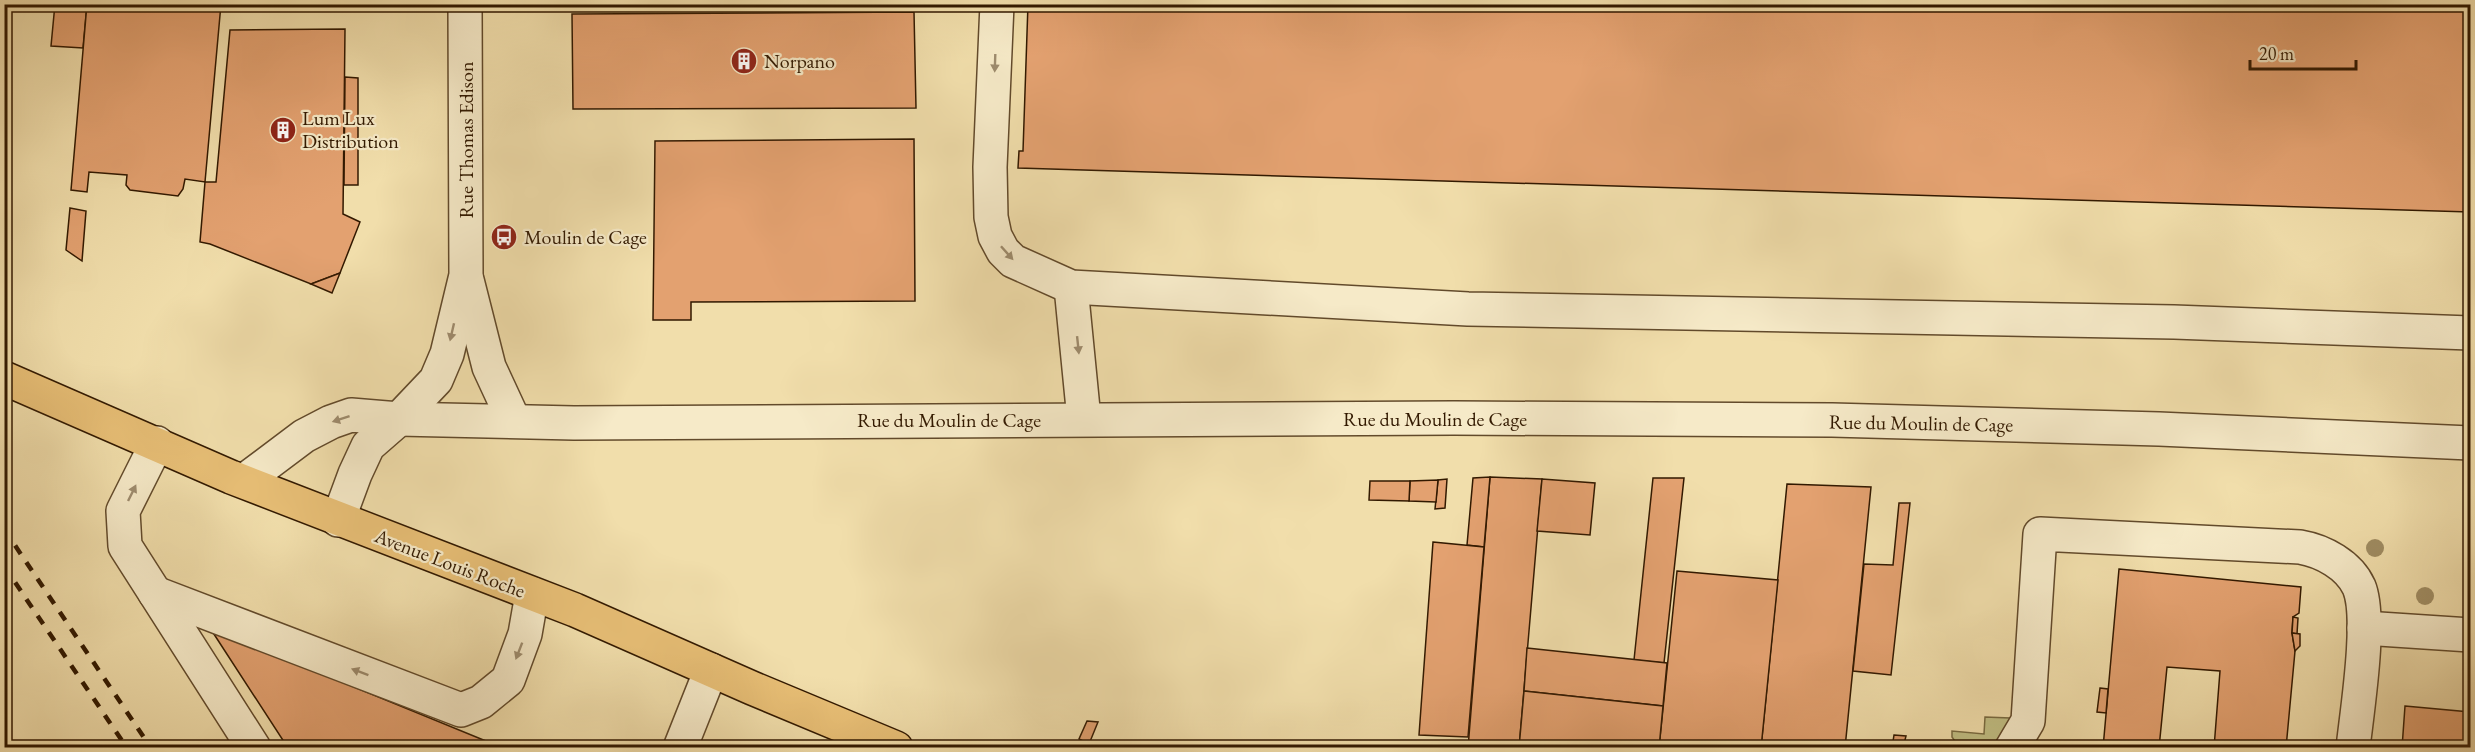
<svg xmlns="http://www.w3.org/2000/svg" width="2475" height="752" viewBox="0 0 2475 752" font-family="'EB Garamond',serif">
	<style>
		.green { fill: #c1bf84; stroke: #7a6c42; stroke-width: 1.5 }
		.building { fill: #e3a170; stroke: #321900; stroke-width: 1.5 }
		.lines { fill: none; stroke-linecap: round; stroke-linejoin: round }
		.minor-casing { stroke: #624a2b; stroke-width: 36 }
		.major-casing { stroke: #321900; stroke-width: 36 }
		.minor { stroke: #f6eac8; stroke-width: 33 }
		.major { stroke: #e8bf76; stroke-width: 33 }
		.rail { stroke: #321900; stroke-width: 4.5; stroke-dasharray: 10 10; stroke-linecap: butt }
		.tree { fill: #a08d63 }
		.oneway { fill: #9e8c6e }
		.labels { text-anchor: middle; stroke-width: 4.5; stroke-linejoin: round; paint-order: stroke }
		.poi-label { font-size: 20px; fill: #321900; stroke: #f6eac8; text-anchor: start }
		.street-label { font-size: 20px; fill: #321900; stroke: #f6eac8 }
	</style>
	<rect width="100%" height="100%" fill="#f1deab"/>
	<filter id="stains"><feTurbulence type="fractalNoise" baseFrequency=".00333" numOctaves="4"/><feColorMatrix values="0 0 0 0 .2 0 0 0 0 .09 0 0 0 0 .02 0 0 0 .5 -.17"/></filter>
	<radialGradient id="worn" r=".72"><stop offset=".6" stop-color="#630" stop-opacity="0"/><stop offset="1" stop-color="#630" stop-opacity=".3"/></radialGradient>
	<!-- green -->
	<path class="green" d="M1985,717L2010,718C1999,748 1988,747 1959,747L1952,737V731L1984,734Z"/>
	<!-- building -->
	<g class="building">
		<polygon points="55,4 87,4 83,48 51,46"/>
		<polygon points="87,4 221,4 205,182 185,179 183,189 178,196 130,190 126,185 127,175 89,172 87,192 71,190"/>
		<polygon points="1028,4 2470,4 2470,212 1018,168 1019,151 1023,151"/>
		<polygon points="914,12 916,108 573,109 572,14"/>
		<polygon points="345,29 343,214 360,222 340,273 311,284 210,244 200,242 205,182 216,182 230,30"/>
		<polygon points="345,77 358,78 358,185 344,185"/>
		<polygon points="914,139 915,301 691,302 691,320 653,320 655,141"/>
		<polygon points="70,208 86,211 82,261 66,250"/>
		<polygon points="340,273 332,293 311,284"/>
		<polygon points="1490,477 1542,479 1519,748 1468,748"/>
		<polygon points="1490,477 1484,547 1467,545 1473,478"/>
		<polygon points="1653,478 1684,478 1664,663 1634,660"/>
		<polygon points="1447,479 1445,508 1435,509 1438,480"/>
		<polygon points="1542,479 1595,483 1590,535 1537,531"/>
		<polygon points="1438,480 1436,502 1409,501 1410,481"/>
		<polygon points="1370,481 1410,481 1409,501 1369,500"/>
		<polygon points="1787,484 1871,487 1845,748 1761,748"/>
		<polygon points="1899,503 1910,503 1891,675 1853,671 1864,564 1893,565"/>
		<polygon points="1433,542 1484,547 1468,737 1419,735"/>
		<polygon points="2119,569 2301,587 2299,613 2293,617 2292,633 2295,651 2286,748 2214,748 2220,671 2167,667 2159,748 2103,748"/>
		<polygon points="1677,571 1778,580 1761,748 1659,748"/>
		<polygon points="2293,617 2298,618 2297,634 2292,633"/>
		<polygon points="210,628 503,748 288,748"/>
		<polygon points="2292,633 2300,634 2300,646 2295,651"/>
		<polygon points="1527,648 1667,663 1663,706 1524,691"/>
		<polygon points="2100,688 2108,689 2106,713 2097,712"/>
		<polygon points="1524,691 1663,706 1659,748 1519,748"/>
		<polygon points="2405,706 2470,712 2470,748 2402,748"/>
		<polygon points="1087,721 1098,722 1089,744 1079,739"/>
		<polygon points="1894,735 1906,736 1903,748 1892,748"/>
	</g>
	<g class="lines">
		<defs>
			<g id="minor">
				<polyline points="997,4 990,167 991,217 995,236 1003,251 1013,261 1071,287 1468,309 2174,322 2470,333"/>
				<polyline points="467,280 489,367 514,421"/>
				<polyline points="1071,287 1084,419"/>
				<polyline points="157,443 123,511 125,546 254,748"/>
				<polyline points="244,481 304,436 331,422 351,415 399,419 574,423 1454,418 1832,420 2159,429 2470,443"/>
				<polyline points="338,520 355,474 368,446 399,419 436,380 447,354 466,275 465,4"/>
				<polyline points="155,593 461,710 481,702 508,680 525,634 532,594"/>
				<polyline points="2364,628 2470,635"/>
				<polyline points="680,748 711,670"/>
				<path d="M2012,748L2028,721L2040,534L2300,547C2323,551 2349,565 2359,587C2372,618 2357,711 2353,748"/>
			</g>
			<polyline id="major" points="4,378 231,477 575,610 752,688 896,748"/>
		</defs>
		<!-- minor casing -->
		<use href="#minor" class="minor-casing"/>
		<!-- major casing -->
		<use href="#major" class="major-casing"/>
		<!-- minor -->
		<use href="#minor" class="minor"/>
		<!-- major -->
		<use href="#major" class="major"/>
		<!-- rail -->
		<g class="rail">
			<polyline points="4,529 151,748"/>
			<polyline points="4,566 127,748"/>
		</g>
	</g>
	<!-- trees -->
	<g class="tree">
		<circle cx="2375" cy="548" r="9"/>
		<circle cx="2425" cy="596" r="9"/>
	</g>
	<!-- one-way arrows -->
	<defs><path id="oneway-solid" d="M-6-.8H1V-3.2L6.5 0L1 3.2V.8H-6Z" transform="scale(1.5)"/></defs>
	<g class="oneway">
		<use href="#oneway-solid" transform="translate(995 63) rotate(92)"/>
		<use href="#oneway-solid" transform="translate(1007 253) rotate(48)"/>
		<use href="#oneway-solid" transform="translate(452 332) rotate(103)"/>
		<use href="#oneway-solid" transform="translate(1078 345) rotate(84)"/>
		<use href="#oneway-solid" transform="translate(341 419) rotate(162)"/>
		<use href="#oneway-solid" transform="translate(132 493) rotate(-64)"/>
		<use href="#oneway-solid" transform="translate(519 651) rotate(111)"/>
		<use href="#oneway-solid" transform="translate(360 672) rotate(-159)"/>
	</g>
	<!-- icons -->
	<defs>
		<symbol id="building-disc" viewBox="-11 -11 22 22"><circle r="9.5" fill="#8f2418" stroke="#f6eac8"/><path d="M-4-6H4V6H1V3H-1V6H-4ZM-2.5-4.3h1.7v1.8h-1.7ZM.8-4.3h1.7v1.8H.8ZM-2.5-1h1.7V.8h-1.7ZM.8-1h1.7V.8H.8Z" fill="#fff"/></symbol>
		<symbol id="bus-disc" viewBox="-11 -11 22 22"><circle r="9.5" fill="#8f2418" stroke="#f6eac8"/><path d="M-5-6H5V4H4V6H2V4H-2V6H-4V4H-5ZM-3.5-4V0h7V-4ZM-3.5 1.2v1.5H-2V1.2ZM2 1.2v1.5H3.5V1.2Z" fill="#fff"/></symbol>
	</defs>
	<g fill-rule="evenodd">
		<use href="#building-disc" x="729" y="46" width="30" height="30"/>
		<use href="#building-disc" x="268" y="115" width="30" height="30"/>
		<use href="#bus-disc" x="489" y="222" width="30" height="30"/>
	</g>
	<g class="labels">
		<!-- poi labels -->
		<g class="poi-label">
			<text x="764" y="68">Norpano</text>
			<text x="302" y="125">Lum Lux<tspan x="302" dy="23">Distribution</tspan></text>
			<text x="524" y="244">Moulin de Cage</text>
		</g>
		<!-- street labels -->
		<g class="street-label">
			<text transform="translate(466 140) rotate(-90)" y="7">Rue Thomas Edison</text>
			<text x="1435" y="426">Rue du Moulin de Cage</text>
			<text x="949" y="427">Rue du Moulin de Cage</text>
			<text transform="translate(1921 423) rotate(1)" y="7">Rue du Moulin de Cage</text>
			<text transform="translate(450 563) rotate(21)" y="7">Avenue Louis Roche</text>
		</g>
	</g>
	<!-- margin -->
	<rect width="2475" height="752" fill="none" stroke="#f1deab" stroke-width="24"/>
	<rect x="6" y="6" width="2463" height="740" fill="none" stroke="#321900" stroke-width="3"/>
	<rect x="12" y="12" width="2451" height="728" fill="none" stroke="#321900" stroke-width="1.5"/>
	<!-- scale -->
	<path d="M2250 60v9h106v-9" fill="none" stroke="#321900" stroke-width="3"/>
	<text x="2259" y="60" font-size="18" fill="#321900" stroke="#f6eac8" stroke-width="4.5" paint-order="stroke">20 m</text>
	<rect width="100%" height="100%" filter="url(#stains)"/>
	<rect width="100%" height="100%" fill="url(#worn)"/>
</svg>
